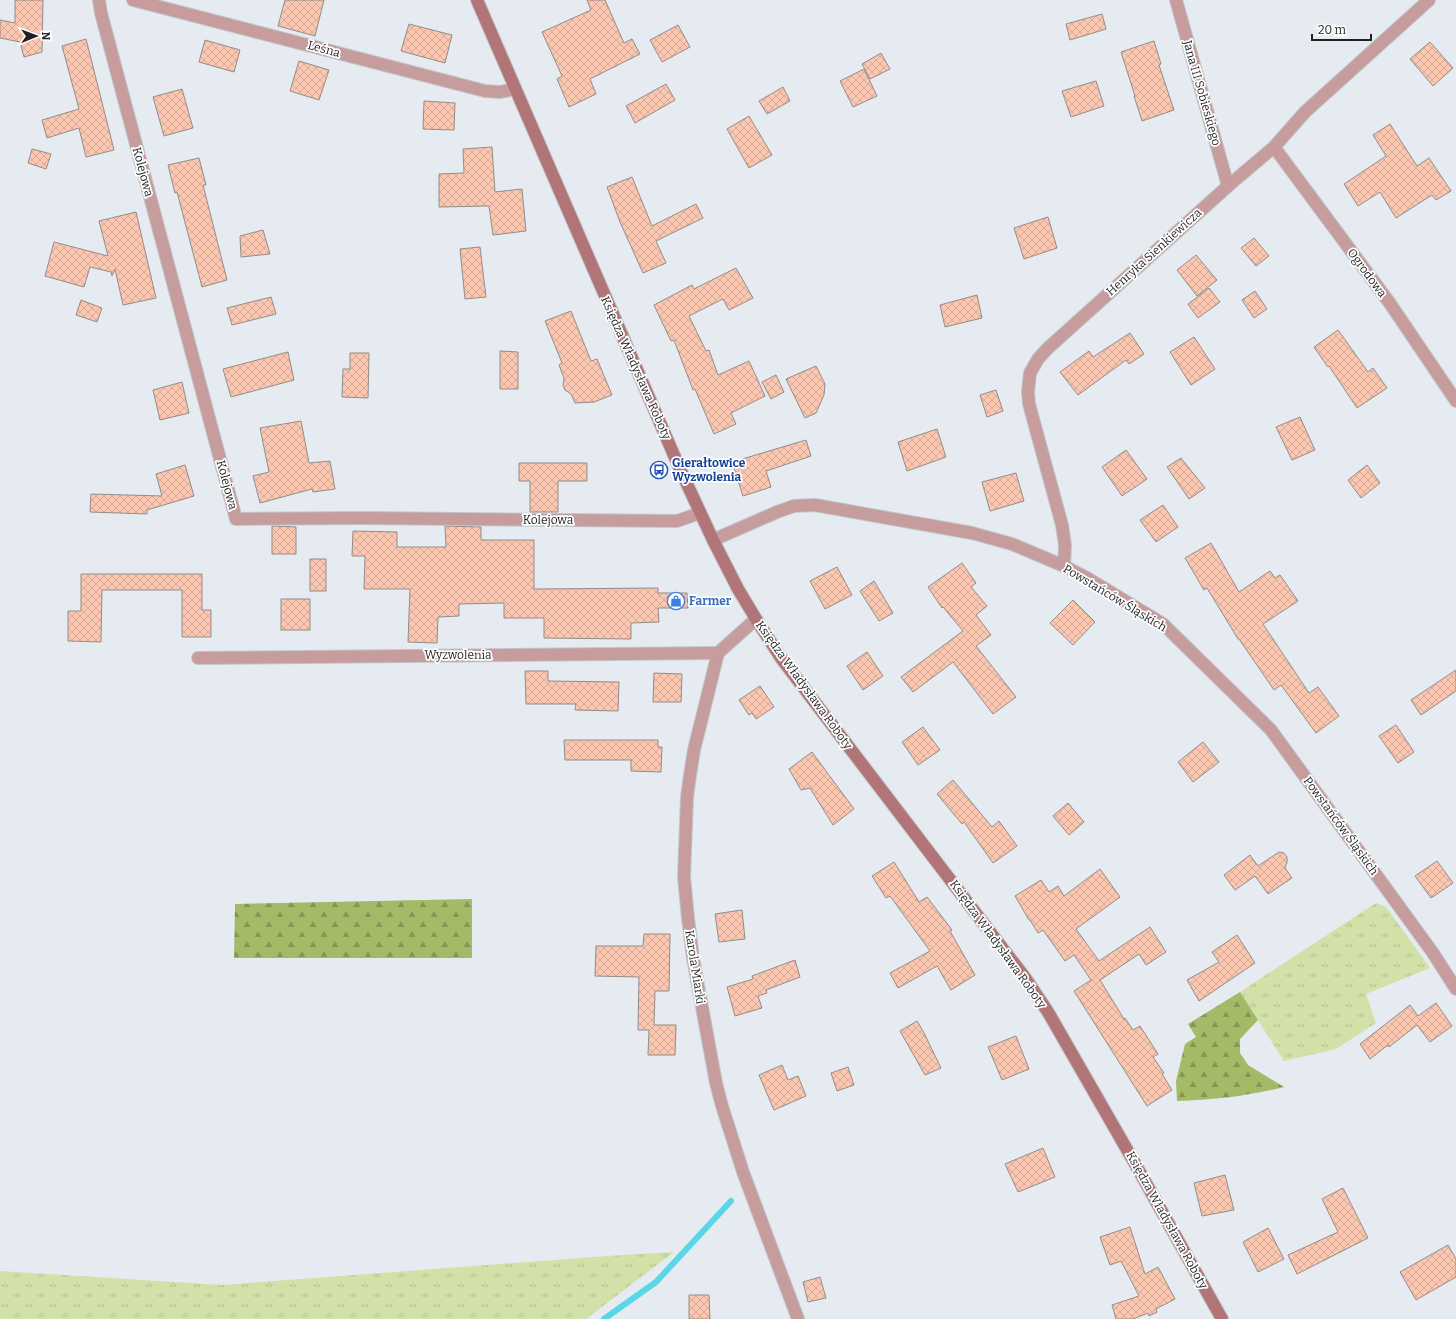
<svg xmlns="http://www.w3.org/2000/svg" width="1456" height="1319" viewBox="0 0 1456 1319" font-family="Bitter,serif">
	<style>
		.grass { fill: url(#grass-tufts) }
		.forest { fill: url(#forest-firs) }
		.lines { fill: none; stroke-linecap: round; stroke-linejoin: round }
		.stream { stroke: #59d6e7; stroke-width: 6 }
		.building { fill: url(#building-cross-hatch); stroke: #938c89 }
		.minor-casing { stroke: #c1c6cb; stroke-width: 14 }
		.secondary-casing { stroke: #c1c6cb; stroke-width: 14 }
		.minor { stroke: #c69c9d; stroke-width: 12 }
		.secondary { stroke: #b17578; stroke-width: 12 }
		.labels { text-anchor: middle; stroke-width: 3.5; stroke-linejoin: round; paint-order: stroke }
		.street-label { font-size: 12px; fill: #1e2022; stroke: #fff }
		.transit-label { font-size: 12px; font-weight: bold; fill: #164399; stroke: #fff; text-anchor: start }
		.shop-label { font-size: 12px; font-weight: bold; fill: #366cbe; stroke: #fff; text-anchor: start }
	</style>
	<defs>
		<pattern id="grass-tufts" width="24" height="20" patternUnits="userSpaceOnUse"><rect width="24" height="20" fill="#d1e1a8"/><path d="M3 7l-1-3M5 7V3M7 7l1-3M15 17l-1-3M17 17v-4M19 17l1-3" fill="none" stroke="#b3c190"/></pattern>
		<pattern id="forest-firs" width="22" height="20" patternUnits="userSpaceOnUse"><rect width="22" height="20" fill="#a5ba66"/><path d="M5 1l3.5 6h-7zM16 11l3.5 6h-7z" fill="#869754"/></pattern>
		<pattern id="building-cross-hatch" width="8" height="8" patternUnits="userSpaceOnUse"><rect width="8" height="8" fill="#fbc7b0"/><path d="M0 0l8 8M0 8l8-8" fill="none" stroke="#d7ab97"/></pattern>
	</defs>
	<rect width="100%" height="100%" fill="#e5ebf0"/>
	<!-- grass -->
	<g class="grass">
		<polygon points="1376,903 1386,907 1430,968 1366,994 1376,1023 1336,1049 1284,1061 1240,992"/>
		<polygon points="674,1252 586,1319 0,1319 0,1271 222,1285 607,1256"/>
	</g>
	<!-- forest -->
	<g class="forest">
		<polygon points="472,899 472,958 234,958 235,904"/>
		<path d="M1240,992L1258,1020L1240,1039V1053L1248,1065L1284,1087C1248,1096 1214,1100 1177,1101L1176,1081L1185,1044L1196,1037L1188,1024Z"/>
	</g>
	<g class="lines">
		<!-- stream -->
		<polyline class="stream" points="604,1319 656,1282 731,1201"/>
	</g>
	<!-- building -->
	<g class="building">
		<polygon points="15,0 43,0 42,52 24,57 20,42 0,38 0,20 15,23"/>
		<polygon points="285,0 324,0 315,36 278,26"/>
		<polygon points="587,0 605,0 624,43 632,39 640,54 590,79 596,94 569,107 557,79 562,76 542,32 591,10"/>
		<polygon points="1102,14 1106,29 1070,40 1066,24"/>
		<polygon points="409,24 452,35 445,63 401,51"/>
		<polygon points="678,25 690,47 662,62 650,40"/>
		<polygon points="86,39 114,150 86,157 79,128 47,138 42,120 79,109 62,46"/>
		<polygon points="205,40 240,50 234,72 199,62"/>
		<polygon points="1154,41 1161,64 1159,65 1174,110 1142,121 1134,96 1135,96 1121,52"/>
		<polygon points="1430,42 1453,68 1433,86 1410,59"/>
		<polygon points="881,53 890,69 870,79 862,64"/>
		<polygon points="299,61 329,70 319,100 290,91"/>
		<polygon points="864,69 877,96 853,107 840,81"/>
		<polygon points="1096,81 1104,106 1071,117 1062,91"/>
		<polygon points="666,84 675,100 635,123 626,106"/>
		<polygon points="783,87 790,101 767,114 759,101"/>
		<polygon points="182,89 193,128 164,136 153,97"/>
		<polygon points="424,101 455,103 454,130 423,129"/>
		<polygon points="749,116 772,155 749,168 727,129"/>
		<polygon points="1390,124 1417,166 1429,158 1451,191 1436,200 1432,195 1396,218 1380,192 1358,206 1344,184 1386,156 1373,135"/>
		<polygon points="492,147 495,192 522,189 526,231 493,235 489,206 439,207 439,174 464,173 463,149"/>
		<polygon points="32,149 51,154 46,169 28,163"/>
		<polygon points="199,158 206,185 203,185 227,280 202,287 177,192 175,193 168,165"/>
		<polygon points="632,177 652,226 696,204 703,218 656,241 666,263 643,273 620,222 607,187"/>
		<polygon points="136,212 156,298 123,305 115,269 112,276 111,272 90,267 84,287 45,276 54,242 108,256 99,221"/>
		<polygon points="1048,217 1057,248 1024,259 1014,228"/>
		<polygon points="263,230 270,254 241,257 240,236"/>
		<polygon points="1254,238 1269,256 1256,266 1241,248"/>
		<polygon points="480,247 486,297 465,299 460,249"/>
		<polygon points="1196,255 1217,280 1197,296 1177,270"/>
		<polygon points="736,268 753,298 729,310 723,299 689,316 706,351 709,350 718,375 749,361 765,396 731,413 736,424 714,434 695,389 693,390 674,340 671,341 654,305 692,285 694,289"/>
		<polygon points="1209,288 1220,302 1198,318 1188,304"/>
		<polygon points="1255,291 1267,309 1254,318 1242,300"/>
		<polygon points="977,295 982,318 945,327 940,305"/>
		<polygon points="271,297 276,314 232,325 227,308"/>
		<polygon points="81,300 102,308 97,322 76,315"/>
		<polygon points="571,311 591,361 597,359 612,395 594,402 575,403 571,394 565,390 563,385 564,378 559,365 562,363 545,321"/>
		<polygon points="1338,330 1368,372 1373,368 1387,388 1357,408 1329,366 1328,367 1314,347"/>
		<polygon points="1130,333 1144,354 1129,364 1126,360 1078,395 1060,372 1089,351 1093,357"/>
		<polygon points="1194,337 1215,369 1191,385 1170,352"/>
		<polygon points="500,351 518,352 518,389 500,389"/>
		<polygon points="288,352 294,380 231,397 223,369"/>
		<polygon points="350,353 369,353 368,398 342,397 343,369 350,369"/>
		<polygon points="816,366 825,384 824,395 816,413 805,418 786,379"/>
		<polygon points="776,375 784,392 771,399 762,382"/>
		<polygon points="182,382 189,413 160,420 153,390"/>
		<polygon points="996,390 1003,411 987,417 980,395"/>
		<polygon points="1300,417 1315,450 1292,460 1276,427"/>
		<polygon points="301,421 309,463 330,461 335,489 313,492 312,489 260,503 253,476 269,472 260,428"/>
		<polygon points="937,429 946,457 907,471 898,442"/>
		<polygon points="806,440 811,456 766,471 771,487 743,496 732,462"/>
		<polygon points="1126,450 1147,479 1122,496 1102,467"/>
		<polygon points="1181,458 1205,488 1189,499 1167,467"/>
		<polygon points="519,463 587,463 587,481 558,481 558,512 530,512 530,481 519,481"/>
		<polygon points="185,465 194,496 147,510 147,514 90,512 91,494 162,496 156,474"/>
		<polygon points="1367,465 1380,483 1361,498 1348,480"/>
		<polygon points="1016,473 1024,501 990,511 982,482"/>
		<polygon points="1163,505 1178,527 1156,542 1140,520"/>
		<polygon points="272,526 296,527 296,554 272,554"/>
		<polygon points="445,526 481,527 481,540 534,540 534,589 658,588 658,593 687,593 688,608 658,608 659,622 631,623 631,639 544,638 544,618 504,618 504,603 459,604 459,616 438,617 437,643 408,642 410,589 364,589 365,556 352,556 353,531 397,532 397,547 446,547"/>
		<polygon points="1211,543 1239,592 1270,571 1275,578 1280,575 1298,601 1263,624 1309,693 1318,687 1339,716 1316,733 1281,685 1274,690 1239,639 1238,639 1207,588 1204,590 1185,558"/>
		<rect x="310" y="559" width="16" height="32"/>
		<polygon points="962,563 976,583 971,587 987,606 976,615 991,635 976,646 1016,697 993,714 953,662 913,692 901,677 963,631 943,607 942,608 928,587"/>
		<polygon points="837,567 852,595 825,609 810,581"/>
		<polygon points="81,574 202,574 202,610 211,610 211,637 182,637 182,590 102,590 101,642 68,641 68,611 81,611"/>
		<polygon points="874,581 893,613 879,621 860,591"/>
		<rect x="281" y="599" width="29" height="31"/>
		<polygon points="1073,600 1095,622 1073,645 1050,623"/>
		<polygon points="867,652 883,676 863,690 847,666"/>
		<polygon points="1456,670 1456,691 1421,715 1411,700"/>
		<polygon points="525,671 548,671 548,681 619,682 618,711 575,710 576,704 526,704"/>
		<polygon points="654,673 682,674 681,702 653,702"/>
		<polygon points="760,686 774,707 756,719 752,713 749,715 739,700"/>
		<polygon points="1396,725 1414,752 1398,763 1379,736"/>
		<polygon points="923,727 940,750 918,765 902,742"/>
		<polygon points="564,740 658,740 658,747 662,747 661,772 631,771 631,760 565,760"/>
		<polygon points="1203,742 1219,762 1193,782 1178,762"/>
		<polygon points="812,752 854,809 833,825 810,788 801,790 789,769"/>
		<polygon points="953,780 992,827 999,821 1017,846 993,863 964,822 962,824 937,794"/>
		<polygon points="1068,803 1084,822 1069,835 1053,816"/>
		<polygon points="1279,852 1284,853 1287,857 1287,862 1285,868 1292,878 1268,894 1255,876 1235,890 1224,875 1250,855 1258,866"/>
		<polygon points="1437,861 1453,883 1431,898 1415,876"/>
		<polygon points="894,862 919,902 927,897 952,930 950,931 975,975 951,990 937,966 898,988 890,973 930,951 890,896 886,898 872,876"/>
		<polygon points="1100,869 1120,897 1076,929 1099,961 1150,927 1166,952 1146,965 1139,954 1100,980 1124,1019 1125,1018 1133,1030 1140,1026 1158,1054 1153,1057 1164,1073 1162,1074 1172,1090 1147,1106 1074,991 1091,980 1074,955 1065,961 1043,930 1038,933 1030,920 1029,920 1015,896 1041,880 1049,892 1058,886 1064,896"/>
		<polygon points="742,910 745,939 719,942 715,914"/>
		<polygon points="644,934 670,934 669,991 655,991 654,1025 676,1025 675,1055 648,1055 649,1030 638,1030 639,977 595,976 596,946 643,946"/>
		<polygon points="1237,935 1255,963 1199,1001 1187,980 1219,962 1212,952"/>
		<polygon points="795,960 800,977 766,990 767,993 758,996 762,1008 735,1016 727,987 753,979 752,976"/>
		<polygon points="1436,1003 1452,1026 1430,1042 1417,1025 1389,1047 1388,1045 1370,1059 1360,1044 1410,1005 1418,1016"/>
		<polygon points="917,1021 923,1031 941,1068 925,1075 900,1031"/>
		<polygon points="1016,1036 1029,1069 1002,1080 988,1047"/>
		<polygon points="782,1065 788,1080 798,1076 806,1096 774,1110 759,1075"/>
		<polygon points="848,1067 854,1085 837,1091 831,1073"/>
		<polygon points="1043,1148 1055,1177 1018,1192 1005,1164"/>
		<polygon points="1225,1175 1234,1210 1202,1216 1194,1183"/>
		<polygon points="1343,1188 1368,1238 1297,1274 1288,1255 1338,1232 1322,1199"/>
		<polygon points="1130,1227 1145,1274 1158,1267 1175,1299 1156,1309 1157,1312 1149,1316 1148,1313 1133,1319 1116,1319 1112,1305 1139,1296 1121,1261 1110,1265 1100,1237"/>
		<polygon points="1268,1228 1284,1259 1258,1272 1243,1242"/>
		<polygon points="1448,1245 1456,1259 1456,1277 1416,1300 1400,1272"/>
		<polygon points="820,1277 826,1298 808,1302 803,1282"/>
		<polygon points="689,1295 709,1295 710,1319 689,1319"/>
	</g>
	<g class="lines">
		<defs>
			<g id="minor">
				<polyline points="99,0 101,13 236,519 363,518 677,521 700,513"/>
				<polyline points="133,0 485,91 500,92 515,89"/>
				<polyline points="1176,0 1228,186"/>
				<polyline points="1274,147 1389,302 1456,401"/>
				<polyline points="713,540 777,512 794,506 815,505 972,533 1012,544 1064,566 1087,578 1163,624 1271,730 1433,953 1456,989"/>
				<polyline points="1064,566 1065,545 1062,525 1029,404 1028,392 1030,373 1038,359 1047,349 1228,186 1274,147 1305,112 1429,0"/>
				<polyline points="756,619 718,653 694,750 690,775 687,797 684,877 688,918 693,958 716,1083 722,1106 743,1172 798,1319"/>
				<polyline points="198,658 718,653"/>
			</g>
			<polyline id="secondary" points="477,0 680,469 713,540 738,589 756,619 781,658 1026,979 1048,1012 1133,1160 1222,1319"/>
		</defs>
		<!-- minor casing -->
		<use href="#minor" class="minor-casing"/>
		<!-- secondary casing -->
		<use href="#secondary" class="secondary-casing"/>
		<!-- minor -->
		<use href="#minor" class="minor"/>
		<!-- secondary -->
		<use href="#secondary" class="secondary"/>
	</g>
	<!-- icons -->
	<defs>
		<symbol id="bus-ring" viewBox="-11 -11 22 22"><circle r="9.5" fill="#fff" stroke="#1a4fb4" stroke-width="1.5"/><path d="M-5-6H5V4H4V6H2V4H-2V6H-4V4H-5ZM-3.5-4V0h7V-4ZM-3.5 1.2v1.5H-2V1.2ZM2 1.2v1.5H3.5V1.2Z" fill="#1a4fb4"/></symbol>
		<symbol id="shop-ring" viewBox="-11 -11 22 22"><circle r="9.5" fill="#fff" stroke="#3f7fe0" stroke-width="1.5"/><path d="M-5-2.5h2.3a2.7 3.5 0 0 1 5.4 0H5L5.5 6h-11ZM-1.5-2.5h3a1.5 2.3 0 0 0-3 0Z" fill="#3f7fe0"/></symbol>
	</defs>
	<g fill-rule="evenodd">
		<use href="#bus-ring" x="649" y="460" width="20" height="20"/>
		<use href="#shop-ring" x="666" y="591" width="20" height="20"/>
	</g>
	<g class="labels">
		<!-- street labels -->
		<g class="street-label">
			<text transform="translate(324 49) rotate(15)" y="4">Leśna</text>
			<text transform="translate(1202 93) rotate(74)" y="4">Jana III Sobieskiego</text>
			<text transform="translate(143 172) rotate(75)" y="4">Kolejowa</text>
			<text transform="translate(1154 252) rotate(-42)" y="4">Henryka Sienkiewicza</text>
			<text transform="translate(1367 273) rotate(54)" y="4">Ogrodowa</text>
			<text transform="translate(636 368) rotate(66)" y="4">Księdza Władysława Roboty</text>
			<text transform="translate(227 485) rotate(75)" y="4">Kolejowa</text>
			<text x="548" y="524">Kolejowa</text>
			<text transform="translate(1115 598) rotate(31)" y="4">Powstańców Śląskich</text>
			<text x="458" y="659">Wyzwolenia</text>
			<text transform="translate(804 685) rotate(54)" y="4">Księdza Władysława Roboty</text>
			<text transform="translate(1341 826) rotate(54)" y="4">Powstańców Śląskich</text>
			<text transform="translate(998 944) rotate(54)" y="4">Księdza Władysława Roboty</text>
			<text transform="translate(695 967) rotate(81)" y="4">Karola Miarki</text>
			<text transform="translate(1167 1220) rotate(61)" y="4">Księdza Władysława Roboty</text>
		</g>
		<!-- transit labels -->
		<g class="transit-label">
			<text x="672" y="467">Gierałtowice<tspan x="672" dy="14">Wyzwolenia</tspan></text>
		</g>
		<!-- shop labels -->
		<g class="shop-label">
			<text x="689" y="605">Farmer</text>
		</g>
	</g>
	<!-- north arrow -->
	<g transform="translate(36 36) rotate(89)" stroke="#ffffff" stroke-width="3" paint-order="stroke">
	<path d="M0-3L7 15L0 10L-7 15Z" fill="#1e2022"/>
	<text y="-6" font-size="11" font-weight="bold" text-anchor="middle" fill="#1e2022">N</text>
	</g>
	<!-- scale -->
	<path d="M1312 34v6h59v-6" fill="none" stroke="#1e2022" stroke-width="2"/>
	<text x="1318" y="34" font-size="12" fill="#1e2022" stroke="#ffffff" stroke-width="3" paint-order="stroke">20 m</text>
</svg>
